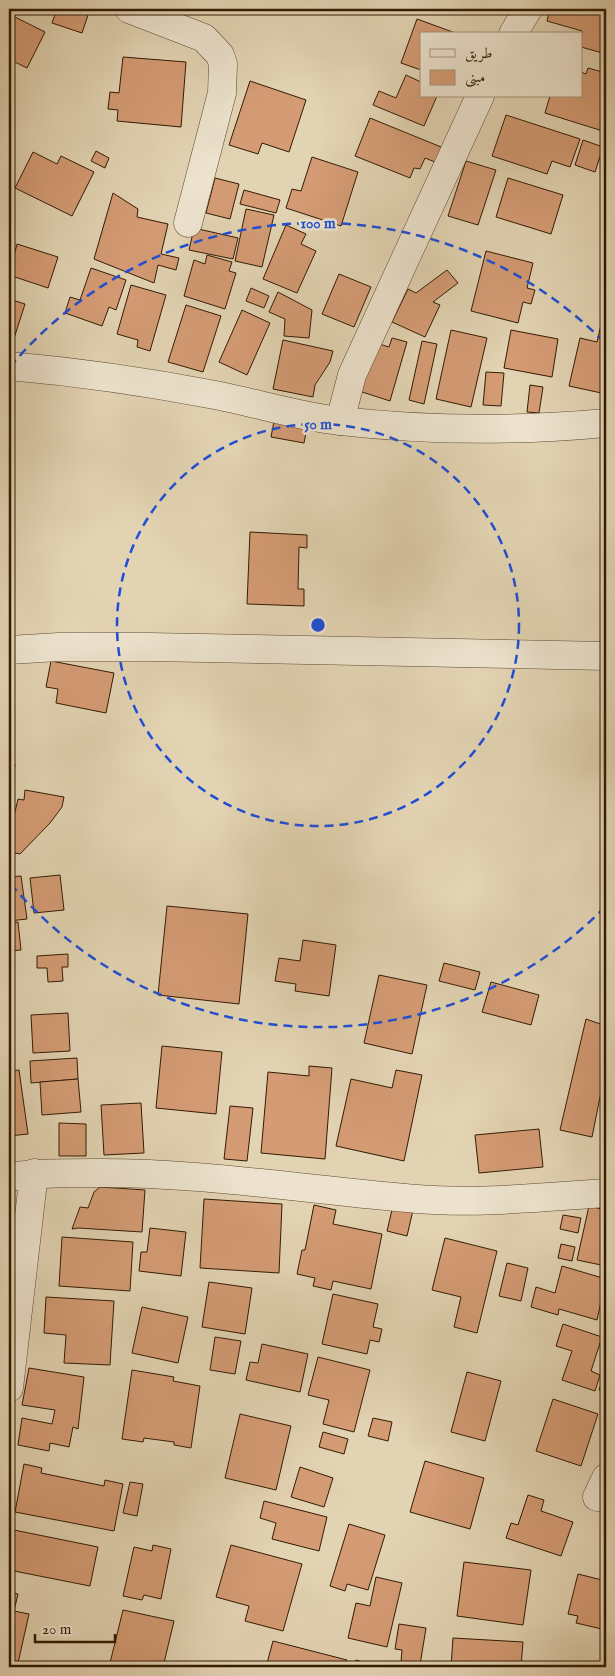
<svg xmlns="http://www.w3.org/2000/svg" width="615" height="1676" viewBox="0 0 615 1676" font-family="'IM FELL English',Amiri,serif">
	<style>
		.building { fill: #d49b74; stroke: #321b03 }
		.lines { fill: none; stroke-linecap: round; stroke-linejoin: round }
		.minor-casing { stroke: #5e492f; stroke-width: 29 }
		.minor { stroke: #ece2cd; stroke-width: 28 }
		.ring { fill: none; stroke: #1d4ed8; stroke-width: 2.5; stroke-dasharray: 9 6 }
		.centre { fill: #1d4ed8; stroke: #ece2cd; stroke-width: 2.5 }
		.ring-label { font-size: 15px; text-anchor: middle; font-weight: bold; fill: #1d4ed8; stroke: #ece2cd; stroke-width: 5; stroke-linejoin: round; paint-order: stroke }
	</style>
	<rect width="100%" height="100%" fill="#e2d3b2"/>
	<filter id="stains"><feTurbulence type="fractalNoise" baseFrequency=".004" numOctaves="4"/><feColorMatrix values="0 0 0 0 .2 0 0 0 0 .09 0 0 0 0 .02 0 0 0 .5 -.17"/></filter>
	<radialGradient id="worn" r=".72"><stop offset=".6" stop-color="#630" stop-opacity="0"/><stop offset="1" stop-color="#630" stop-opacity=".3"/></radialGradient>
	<!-- building -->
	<g class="building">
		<polygon points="57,9 90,9 82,33 52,23"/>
		<polygon points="550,9 606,9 606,54 581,47 582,31 547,21"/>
		<polygon points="9,14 45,32 27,68 9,59"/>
		<polygon points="417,19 458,34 421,34 421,70 401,63"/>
		<polygon points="123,57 186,62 181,127 117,121 118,110 108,109 110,92 119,93"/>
		<polygon points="588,68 606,73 606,132 545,113 550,96 581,96 581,72 586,74"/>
		<polygon points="406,75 421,82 421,96 437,96 424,126 373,105 379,91 396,98"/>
		<polygon points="250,81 306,100 289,152 262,143 258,154 229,145"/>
		<polygon points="506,115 580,139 570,167 552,161 547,174 492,156"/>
		<polygon points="370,118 446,149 440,164 425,158 420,169 414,168 410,178 355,156"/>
		<polygon points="583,140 603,147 595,172 575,165"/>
		<polygon points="96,151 109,158 105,168 91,161"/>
		<polygon points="33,152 57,164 61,156 94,172 72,216 15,188"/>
		<polygon points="312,157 358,172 341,226 286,208 292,189 301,191"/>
		<polygon points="466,161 496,170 478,225 448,216"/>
		<polygon points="215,178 239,184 230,219 206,213"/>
		<polygon points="508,178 563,195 551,234 496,217"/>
		<polygon points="244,190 280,200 276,213 240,204"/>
		<polygon points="113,193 138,209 137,217 168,224 161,254 179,258 176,270 158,265 154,283 94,259"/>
		<polygon points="246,209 274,215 262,267 235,261"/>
		<polygon points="286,225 306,234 301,244 316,251 297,293 263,279"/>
		<polygon points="194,228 238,238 233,259 189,250"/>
		<polygon points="9,241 15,243 9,263"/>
		<polygon points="17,244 58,257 48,288 9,275"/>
		<polygon points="486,251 533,263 527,288 535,290 531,304 523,302 518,323 471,311"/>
		<polygon points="207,255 232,262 229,271 236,273 225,309 184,296 194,260 205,264"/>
		<polygon points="91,268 126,280 116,310 109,307 102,326 65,313 70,297 80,300"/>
		<polygon points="447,270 458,283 433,302 440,305 425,337 392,322 408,289 416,293"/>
		<polygon points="339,274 371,287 354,327 322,314"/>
		<polygon points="131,285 166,295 150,351 137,347 138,340 117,334"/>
		<polygon points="251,288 269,296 264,308 246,301"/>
		<polygon points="278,292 312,310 309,338 284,336 285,319 269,312"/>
		<polygon points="9,299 25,304 9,354"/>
		<polygon points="186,305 221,316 203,372 168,362"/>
		<polygon points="242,310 270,323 247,375 219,362"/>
		<polygon points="602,320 606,321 606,394 569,386 580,338 597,342"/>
		<polygon points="451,330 487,338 471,407 436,399"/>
		<polygon points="511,330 558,339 552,377 504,368"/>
		<polygon points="392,338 407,342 390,401 359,391 373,342 389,347"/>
		<polygon points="283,340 333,351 330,362 315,385 313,397 273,389"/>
		<polygon points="422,341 437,344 424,404 409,400"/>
		<polygon points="486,372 504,373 501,406 483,405"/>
		<polygon points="530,385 543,387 539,413 527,412"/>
		<polygon points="275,416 308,422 304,443 271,437"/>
		<polygon points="250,532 307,535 307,548 299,547 298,589 304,589 304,606 247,604"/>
		<polygon points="51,661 114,673 106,713 56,703 58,689 46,687"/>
		<polygon points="9,763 15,764 9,811"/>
		<polygon points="25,790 64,797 62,807 50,823 20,854 9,852 9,815 14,816 18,799 24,800"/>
		<polygon points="60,875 64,910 34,913 30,878"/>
		<polygon points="21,876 27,919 9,921 9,877"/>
		<polygon points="167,906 248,914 239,1004 158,995"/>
		<polygon points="18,922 21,950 9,951 9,923"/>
		<polygon points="303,940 336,945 329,996 295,991 296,984 275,981 279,958 300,961"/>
		<polygon points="68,954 68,967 62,967 63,981 48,982 47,968 37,968 37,956"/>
		<polygon points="9,958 13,986 9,987"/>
		<polygon points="444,963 480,972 475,990 439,981"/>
		<polygon points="379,975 427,985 412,1054 364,1043"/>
		<polygon points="491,982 539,995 531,1025 482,1012"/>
		<polygon points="68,1013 70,1051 33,1053 31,1015"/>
		<polygon points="586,1019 606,1026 606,1067 592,1137 560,1130"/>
		<polygon points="162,1046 222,1052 216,1114 156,1108"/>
		<polygon points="77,1058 78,1079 31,1083 30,1061"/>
		<polygon points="309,1066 332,1068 325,1159 261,1153 268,1072 309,1076"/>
		<polygon points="19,1070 28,1134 9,1136 9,1071"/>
		<polygon points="396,1070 422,1075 404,1161 336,1146 351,1079 392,1088"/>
		<polygon points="78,1079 81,1112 42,1115 40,1082"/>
		<polygon points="141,1103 144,1153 104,1155 101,1105"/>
		<polygon points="230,1106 253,1108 247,1161 224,1159"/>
		<polygon points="59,1123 86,1124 86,1156 59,1156"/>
		<polygon points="539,1129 543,1167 479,1173 475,1135"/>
		<polygon points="100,1187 145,1190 142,1232 78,1228 72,1229 80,1207 88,1208 94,1192"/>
		<polygon points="204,1199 282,1204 279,1273 200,1268"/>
		<polygon points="394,1201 414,1206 407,1236 387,1231"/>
		<polygon points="314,1205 336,1210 333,1224 382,1234 371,1289 333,1281 331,1290 313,1286 315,1278 297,1274 302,1250 305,1250"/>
		<polygon points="589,1206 606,1210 606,1266 577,1260"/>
		<polygon points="563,1215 581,1218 578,1233 560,1229"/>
		<polygon points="150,1228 186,1232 181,1276 139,1271 141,1252 147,1252"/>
		<polygon points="62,1237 133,1242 130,1291 59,1286"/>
		<polygon points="445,1238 497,1251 477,1333 454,1327 461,1297 432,1290"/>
		<polygon points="561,1244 575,1247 572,1261 558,1258"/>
		<polygon points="507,1263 528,1268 521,1301 499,1296"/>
		<polygon points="562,1266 606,1279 597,1320 559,1309 558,1315 531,1307 536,1287 555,1293"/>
		<polygon points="209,1282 252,1288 245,1334 202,1327"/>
		<polygon points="333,1294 378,1304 373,1327 382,1329 379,1342 370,1340 367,1354 322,1344"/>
		<polygon points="46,1297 114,1301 110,1365 64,1363 66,1335 44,1333"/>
		<polygon points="142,1307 188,1317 178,1363 132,1353"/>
		<polygon points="563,1324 602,1337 591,1371 600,1375 595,1391 562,1380 572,1351 556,1346"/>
		<polygon points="215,1337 241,1341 235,1374 210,1370"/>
		<polygon points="262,1344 308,1354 300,1392 246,1380 250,1362 258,1363"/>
		<polygon points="318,1357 370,1370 354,1432 323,1424 329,1400 308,1395"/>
		<polygon points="29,1368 84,1377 78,1429 73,1427 69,1447 50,1443 49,1451 18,1445 22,1418 52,1424 55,1410 22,1405"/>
		<polygon points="606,1368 606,1392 599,1390"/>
		<polygon points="132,1370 174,1377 173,1381 200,1386 191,1448 174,1445 174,1442 144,1438 143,1442 122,1439"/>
		<polygon points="467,1372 501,1381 485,1441 451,1432"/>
		<polygon points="553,1399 598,1414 581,1466 536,1451"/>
		<polygon points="240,1414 291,1426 276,1490 225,1478"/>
		<polygon points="373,1418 392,1422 388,1441 368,1436"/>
		<polygon points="323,1432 348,1439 344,1454 319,1447"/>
		<polygon points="425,1461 484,1478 470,1529 410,1512"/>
		<polygon points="24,1464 42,1468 41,1473 104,1486 105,1480 123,1484 114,1531 15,1512"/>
		<polygon points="300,1467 333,1478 324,1507 291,1497"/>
		<polygon points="130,1482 143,1484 137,1516 123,1513"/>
		<polygon points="528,1495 544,1500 541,1511 573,1522 561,1556 506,1538 511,1523 518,1525"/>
		<polygon points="264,1501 327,1517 319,1551 272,1539 276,1523 260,1518"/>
		<polygon points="349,1524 385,1535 368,1590 347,1584 345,1591 330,1586"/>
		<polygon points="9,1529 98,1547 90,1586 9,1570"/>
		<polygon points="153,1545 171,1549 161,1599 144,1595 142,1600 123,1596 134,1547 152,1551"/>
		<polygon points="231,1545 302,1564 283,1631 245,1621 249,1606 216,1597"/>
		<polygon points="464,1562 531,1570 523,1625 457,1616"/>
		<polygon points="578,1574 606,1581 606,1630 576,1623 578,1616 568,1614"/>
		<polygon points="376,1577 402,1583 387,1647 348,1638 356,1603 370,1606"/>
		<polygon points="9,1592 18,1594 14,1611 9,1610"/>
		<polygon points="9,1610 29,1614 18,1663 9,1660"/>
		<polygon points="123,1610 174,1621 163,1667 109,1667"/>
		<polygon points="399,1624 426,1628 420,1665 401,1662 402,1650 395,1649"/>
		<polygon points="453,1638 523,1642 521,1667 451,1667"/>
		<polygon points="273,1641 347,1660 345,1667 266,1667"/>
		<polygon points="356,1660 379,1667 354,1667"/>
	</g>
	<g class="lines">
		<defs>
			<g id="minor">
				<polyline points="129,9 204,38 220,55 223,64 222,93 188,223"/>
				<polyline points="513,34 528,9"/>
				<path d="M9,366C78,372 147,382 215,395C257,403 299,417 341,421C429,431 519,431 606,423"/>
				<polyline points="340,421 352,375 480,96"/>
				<polyline points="9,650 59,647 150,647 606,656"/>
				<path d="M9,1177C37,1173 64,1173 92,1173C201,1172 308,1190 417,1199C480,1204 544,1197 606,1193"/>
				<polyline points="9,1388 34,1173"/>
				<polyline points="597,1497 606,1478"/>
			</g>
		</defs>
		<!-- minor casing -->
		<use href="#minor" class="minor-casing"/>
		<!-- minor -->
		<use href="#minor" class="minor"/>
	</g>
	<!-- distance rings -->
	<g class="ring">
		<circle cx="318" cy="625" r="201"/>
		<path d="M605 907A402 402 0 0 1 10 883M10 367A402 402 0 0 1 605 343"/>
	</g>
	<circle cx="318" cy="625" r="8" class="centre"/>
	<g class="ring-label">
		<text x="318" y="228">100 m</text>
		<text x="318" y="429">50 m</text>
	</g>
	<!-- margin -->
	<rect width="615" height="1676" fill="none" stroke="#e2d3b2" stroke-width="30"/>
	<rect x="10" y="10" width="595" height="1656" fill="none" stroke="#321b03" stroke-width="2.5"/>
	<rect x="15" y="15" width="585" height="1646" fill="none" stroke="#321b03"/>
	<!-- legend -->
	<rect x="420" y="32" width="162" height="65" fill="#ece2cd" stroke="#a2927c"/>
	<rect x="430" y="49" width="25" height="8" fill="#ece2cd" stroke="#a2927c"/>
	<text x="465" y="58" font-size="15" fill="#321b03">طريق</text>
	<rect x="430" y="70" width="25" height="15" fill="#d49b74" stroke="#a2927c"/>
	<text x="465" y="82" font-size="15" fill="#321b03">مبنى</text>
	<!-- scale -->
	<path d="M35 1634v8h80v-8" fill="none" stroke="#321b03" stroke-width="2.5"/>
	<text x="42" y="1634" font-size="15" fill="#321b03" stroke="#ece2cd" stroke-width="4" paint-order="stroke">20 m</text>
	<rect width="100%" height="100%" filter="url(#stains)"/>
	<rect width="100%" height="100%" fill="url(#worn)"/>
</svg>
